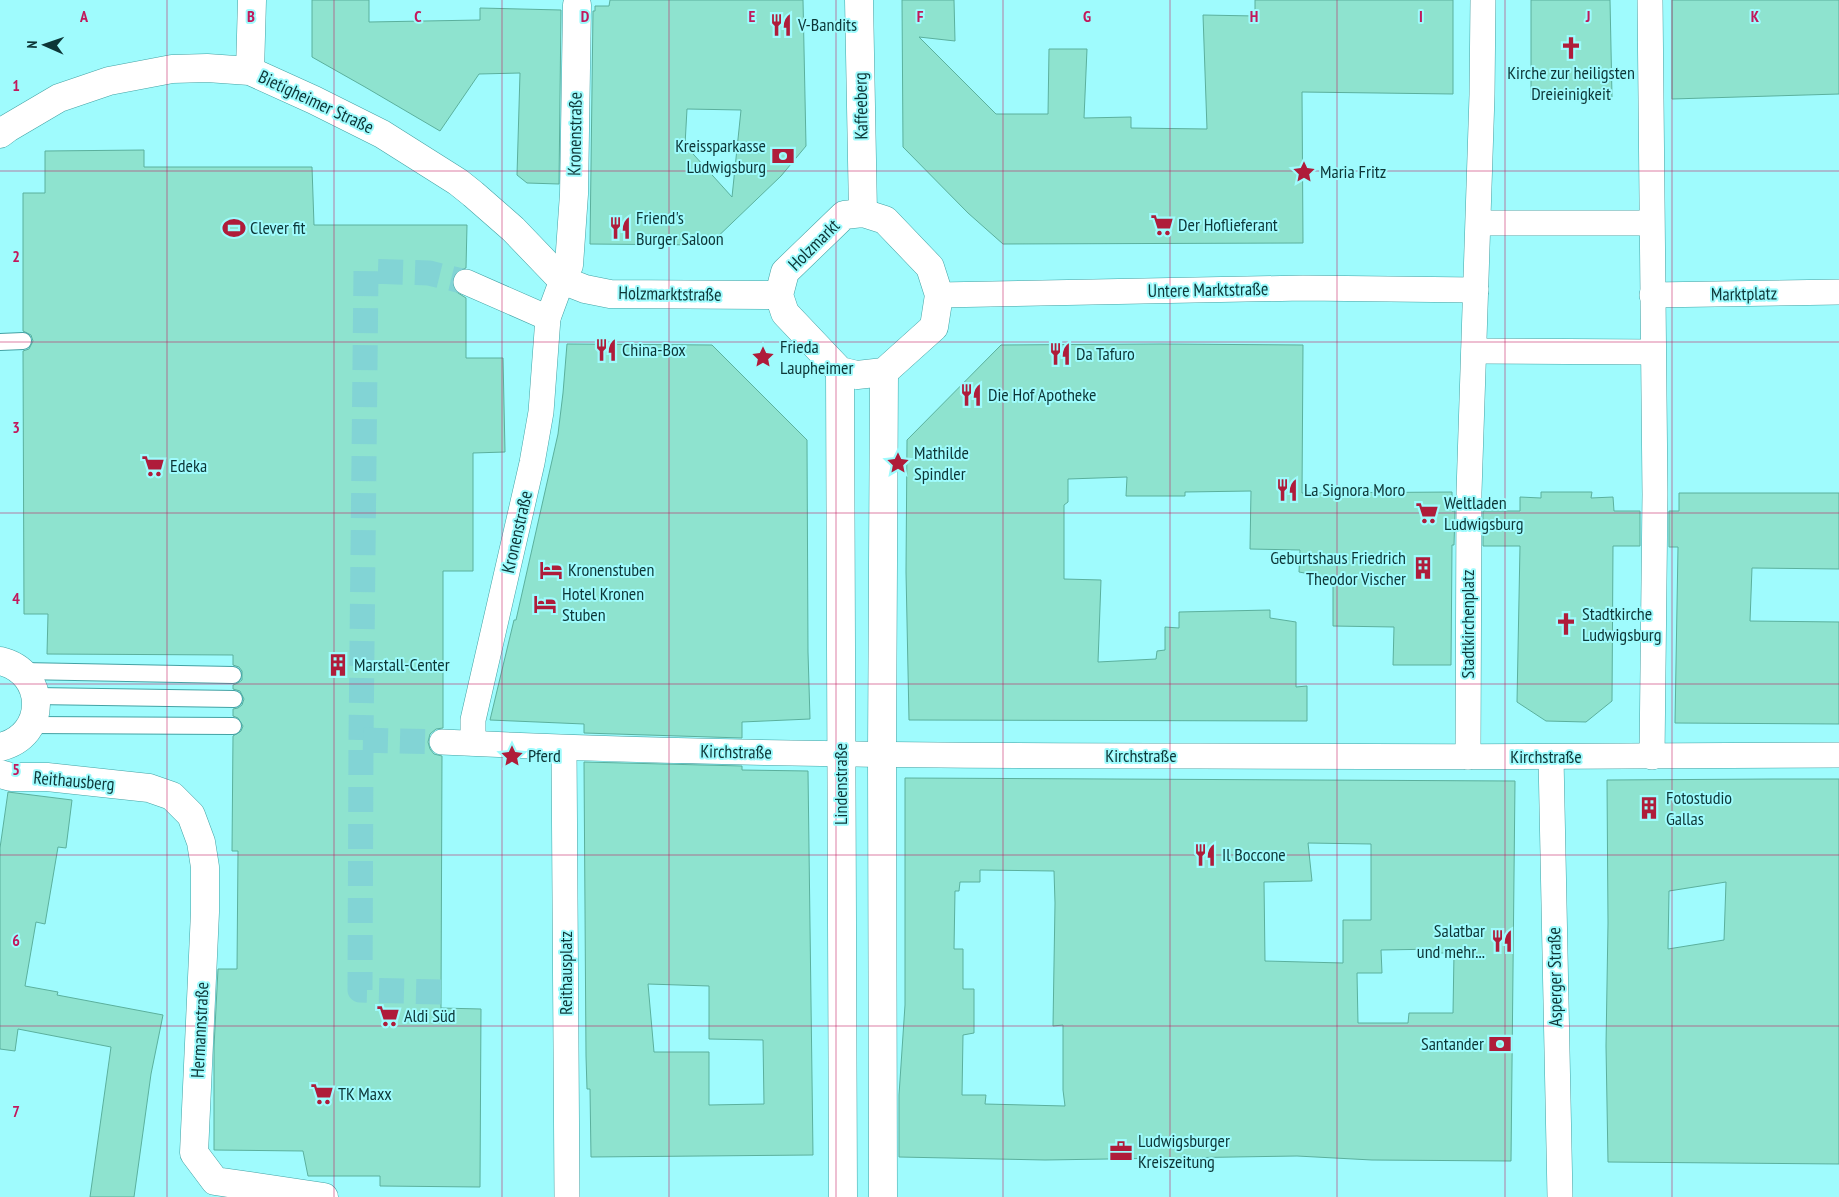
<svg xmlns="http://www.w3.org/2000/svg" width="1839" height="1197" viewBox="0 0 1839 1197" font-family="'PT Sans Narrow',sans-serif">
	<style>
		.building { fill: #8ee3cf; stroke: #5bb09d; fill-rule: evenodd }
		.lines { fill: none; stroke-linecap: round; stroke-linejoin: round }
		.pedestrian-tunnel { stroke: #82d4d5; stroke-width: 25; stroke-dasharray: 25 12; stroke-linecap: butt }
		.service-casing { stroke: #43a2a4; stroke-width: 18 }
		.pedestrian-casing { stroke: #43a2a4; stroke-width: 26 }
		.minor-casing { stroke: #43a2a4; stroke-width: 29 }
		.service { stroke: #fff; stroke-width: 16 }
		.pedestrian { stroke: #fff; stroke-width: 25 }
		.minor { stroke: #fff; stroke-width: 28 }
		.grid { fill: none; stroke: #c2185b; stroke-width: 1; stroke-opacity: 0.55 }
		.labels { text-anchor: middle; stroke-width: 4; stroke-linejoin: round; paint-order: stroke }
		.poi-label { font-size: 18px; fill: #0d3637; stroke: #9ffbfd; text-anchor: start }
		.street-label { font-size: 18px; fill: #0d3637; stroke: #9ffbfd }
		.grid-label { font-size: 16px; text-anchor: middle; font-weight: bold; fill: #c2185b; stroke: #9ffbfd; stroke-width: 4; stroke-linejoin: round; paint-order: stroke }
	</style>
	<rect width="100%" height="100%" fill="#9ffbfd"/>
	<!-- building -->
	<g class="building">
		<polygon points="312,0 369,0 369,22 480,20 480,8 561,10 559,184 527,183 517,175 520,73 479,74 440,131 365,87 312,57"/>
		<path d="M610,0H803L806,146L781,176L709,245L590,244L593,11H595V6H609ZM687,109L741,110L732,197L685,145Z"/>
		<polygon points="902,0 954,0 955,41 919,37 996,114 1048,114 1049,49 1087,49 1084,118 1131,117 1131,128 1207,129 1203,15 1255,16 1255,0 1453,0 1453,94 1302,92 1303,243 1003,244 968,213 903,147"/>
		<polygon points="1531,0 1610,0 1612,97 1589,97 1587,101 1554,100 1551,97 1531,98"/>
		<polygon points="1672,0 1839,0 1839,94 1672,99"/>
		<polygon points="144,150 144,167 312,167 314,225 467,225 466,268 457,271 453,277 452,284 455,291 466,298 466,358 503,358 505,452 473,453 473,571 443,571 443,728 436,729 430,734 428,742 430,749 434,754 442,756 441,1008 481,1009 480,1187 380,1186 380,1176 308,1176 303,1151 214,1150 214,1047 218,969 237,969 238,851 232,851 233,736 241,731 243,726 238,718 233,716 233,709 238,708 242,705 244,699 240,691 233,689 233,685 238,683 242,680 242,671 239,667 233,665 233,655 47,654 48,614 24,614 23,351 29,349 33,341 31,335 23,331 23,193 45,193 45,151"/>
		<polygon points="567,344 712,345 807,440 808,652 810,719 742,722 742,738 584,733 584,724 490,720 514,620 516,620 558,434 563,393"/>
		<polygon points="1160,344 1303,345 1302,493 1452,492 1452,511 1455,511 1454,545 1452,545 1451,665 1393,665 1394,627 1333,626 1333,578 1299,572 1300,550 1250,549 1251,491 1185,492 1185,496 1126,496 1127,477 1068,479 1068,502 1064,505 1064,579 1101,580 1098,662 1156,659 1157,651 1165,650 1165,627 1179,628 1179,612 1270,610 1270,618 1296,622 1296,687 1307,686 1307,721 909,720 906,572 907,440 1001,345"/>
		<polygon points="1541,492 1592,492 1591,498 1613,497 1614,511 1640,511 1640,546 1613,546 1612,701 1586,722 1546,721 1517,702 1520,546 1483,546 1483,511 1520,511 1520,497 1541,498"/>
		<polygon points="1679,493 1839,493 1839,569 1752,568 1750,621 1839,622 1839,724 1675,723 1678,547 1669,547 1669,511 1679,511"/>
		<path d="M584,762L742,766V770L808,771L813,1155L591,1157L590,1089H587L586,1056ZM648,984L709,986V1039L763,1040L764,1104L709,1105V1052H654Z"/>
		<path d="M905,778L1515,781L1511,1161L1372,1160L1297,1156L1045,1160L899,1157V1095L905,1005ZM1308,843L1371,844V920H1343V963L1265,961L1264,882L1312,881ZM980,870L1054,871L1055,903L1053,1026L1063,1025V1090L1065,1106L985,1104L986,1095H962L963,1035L974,1033V989H963V949H954L955,891H959L960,882H980ZM1440,949V953H1454L1453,1013H1409L1408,1023H1358L1357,973H1382L1381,950Z"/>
		<path d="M1773,779H1839V1164L1608,1162L1606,1046L1608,923L1607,780ZM1726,882L1724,940L1668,949L1669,891Z"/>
		<polygon points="8,792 72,800 66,848 58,847 45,924 36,922 25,986 58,992 57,995 163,1015 151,1074 134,1197 90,1197 111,1047 18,1029 15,1051 0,1049 0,848"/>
	</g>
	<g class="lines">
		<!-- pedestrian-tunnel -->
		<g class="pedestrian-tunnel">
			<polyline points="361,740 366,271 429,273 466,282"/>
			<polyline points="441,992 360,990 361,740 442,742"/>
		</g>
		<defs>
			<g id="service">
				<polyline points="0,342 23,341"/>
				<polyline points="22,671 233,675"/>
				<polyline points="36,696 234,699"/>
				<polyline points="31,725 233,726"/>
			</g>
			<g id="pedestrian">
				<polyline points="1650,0 1655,494 1652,757"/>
				<polyline points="1479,223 1651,223"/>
				<polyline points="466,282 548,318"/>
				<polyline points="939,295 1303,288 1476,290"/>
				<polyline points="1652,295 1839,292"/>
				<polyline points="1474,351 1653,352"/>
				<path d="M442,742C695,754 948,756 1200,756C1413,757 1626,757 1839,755"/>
				<polyline points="473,743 473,720 532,463 541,412 548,318 562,280"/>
				<polyline points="564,748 567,1197"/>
				<polyline points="1468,757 1469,492 1482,95 1483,0"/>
				<polyline points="1551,757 1560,1197"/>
			</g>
			<g id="minor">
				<polyline points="859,0 863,213"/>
				<polyline points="250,71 252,0"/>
				<polyline points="0,134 8,128 59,98 109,81 172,69 207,68 250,71 314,100 382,134 458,182 473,194 513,229 562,280 585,289 610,294 779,295"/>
				<polygon points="863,213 885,220 930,267 939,295 934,327 884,372 857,375 840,371 785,313 779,295 785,272 844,215"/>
				<polyline points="562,280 569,265 574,194 577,5"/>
				<polyline points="840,371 843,1197"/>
				<path d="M0,661C48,672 48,736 0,747"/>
				<polyline points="0,774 11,777 47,777 149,788 172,796 191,815 201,842 205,867 205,912 194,1153 215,1181 324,1197"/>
				<polyline points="883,1197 882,755 884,372"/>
			</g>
		</defs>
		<!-- service casing -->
		<use href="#service" class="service-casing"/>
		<!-- pedestrian casing -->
		<use href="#pedestrian" class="pedestrian-casing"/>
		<!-- minor casing -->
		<use href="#minor" class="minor-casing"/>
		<!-- service -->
		<use href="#service" class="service"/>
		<!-- pedestrian -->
		<use href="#pedestrian" class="pedestrian"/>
		<!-- minor -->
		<use href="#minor" class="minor"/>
	</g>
	<!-- grid -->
	<path class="grid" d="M167,0V1197M334,0V1197M502,0V1197M669,0V1197M836,0V1197M1003,0V1197M1170,0V1197M1337,0V1197M1505,0V1197M1672,0V1197M0,171H1839M0,342H1839M0,513H1839M0,684H1839M0,855H1839M0,1026H1839"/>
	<!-- icons -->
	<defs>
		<symbol id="restaurant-bare" viewBox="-9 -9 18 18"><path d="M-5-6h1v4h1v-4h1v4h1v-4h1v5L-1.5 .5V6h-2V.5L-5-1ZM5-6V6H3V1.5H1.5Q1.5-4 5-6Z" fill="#af1c3a" stroke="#9ffbfd" stroke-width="2.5" paint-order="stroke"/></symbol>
		<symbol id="church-bare" viewBox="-9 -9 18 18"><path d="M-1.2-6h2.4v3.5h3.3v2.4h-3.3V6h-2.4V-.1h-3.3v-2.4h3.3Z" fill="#af1c3a" stroke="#9ffbfd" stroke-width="2.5" paint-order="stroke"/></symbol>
		<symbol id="bank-bare" viewBox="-9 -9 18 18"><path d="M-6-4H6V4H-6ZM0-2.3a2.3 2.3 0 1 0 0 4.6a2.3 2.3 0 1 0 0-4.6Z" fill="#af1c3a" stroke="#9ffbfd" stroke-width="2.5" paint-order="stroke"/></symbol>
		<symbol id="sight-bare" viewBox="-9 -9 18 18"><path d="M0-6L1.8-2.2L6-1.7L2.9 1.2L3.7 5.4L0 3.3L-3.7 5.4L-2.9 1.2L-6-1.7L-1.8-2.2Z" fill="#af1c3a" stroke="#9ffbfd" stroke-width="2.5" paint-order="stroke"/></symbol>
		<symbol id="supermarket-bare" viewBox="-9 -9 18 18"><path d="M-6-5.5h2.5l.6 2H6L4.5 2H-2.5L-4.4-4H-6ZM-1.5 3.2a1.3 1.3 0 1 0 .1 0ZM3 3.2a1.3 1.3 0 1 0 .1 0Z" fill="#af1c3a" stroke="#9ffbfd" stroke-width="2.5" paint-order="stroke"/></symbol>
		<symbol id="stadium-bare" viewBox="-9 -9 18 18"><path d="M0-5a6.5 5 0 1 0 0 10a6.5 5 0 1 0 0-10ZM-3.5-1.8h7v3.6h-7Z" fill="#af1c3a" stroke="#9ffbfd" stroke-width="2.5" paint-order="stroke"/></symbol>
		<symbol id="building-bare" viewBox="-9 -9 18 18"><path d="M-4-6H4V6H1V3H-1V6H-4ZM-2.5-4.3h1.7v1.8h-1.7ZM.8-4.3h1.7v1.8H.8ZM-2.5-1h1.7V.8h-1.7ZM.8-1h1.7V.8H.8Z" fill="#af1c3a" stroke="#9ffbfd" stroke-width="2.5" paint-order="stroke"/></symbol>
		<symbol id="hotel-bare" viewBox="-9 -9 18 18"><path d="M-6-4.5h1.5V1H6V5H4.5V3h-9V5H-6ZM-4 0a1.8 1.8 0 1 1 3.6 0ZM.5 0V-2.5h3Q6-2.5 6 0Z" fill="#af1c3a" stroke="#9ffbfd" stroke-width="2.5" paint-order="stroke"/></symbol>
		<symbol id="office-bare" viewBox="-9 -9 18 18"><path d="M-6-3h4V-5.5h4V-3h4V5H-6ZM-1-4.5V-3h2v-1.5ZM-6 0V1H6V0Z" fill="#af1c3a" stroke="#9ffbfd" stroke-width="2.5" paint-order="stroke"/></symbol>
	</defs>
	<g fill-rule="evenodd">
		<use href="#restaurant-bare" x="765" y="9" width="32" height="32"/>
		<use href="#church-bare" x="1555" y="32" width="32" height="32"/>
		<use href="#bank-bare" x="767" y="140" width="32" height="32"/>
		<use href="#sight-bare" x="1288" y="156" width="32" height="32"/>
		<use href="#supermarket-bare" x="1146" y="209" width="32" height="32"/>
		<use href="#stadium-bare" x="218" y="212" width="32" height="32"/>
		<use href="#restaurant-bare" x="604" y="212" width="32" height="32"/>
		<use href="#restaurant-bare" x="590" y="334" width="32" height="32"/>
		<use href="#restaurant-bare" x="1044" y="338" width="32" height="32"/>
		<use href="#sight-bare" x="747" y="341" width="32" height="32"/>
		<use href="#restaurant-bare" x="955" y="379" width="32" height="32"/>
		<use href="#sight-bare" x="882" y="447" width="32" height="32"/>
		<use href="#supermarket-bare" x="137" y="450" width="32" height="32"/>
		<use href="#restaurant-bare" x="1271" y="474" width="32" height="32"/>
		<use href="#supermarket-bare" x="1411" y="497" width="32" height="32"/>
		<use href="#building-bare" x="1407" y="552" width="32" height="32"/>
		<use href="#hotel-bare" x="535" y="554" width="32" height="32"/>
		<use href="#hotel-bare" x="529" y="588" width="32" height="32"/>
		<use href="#church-bare" x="1550" y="608" width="32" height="32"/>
		<use href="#building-bare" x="322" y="649" width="32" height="32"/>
		<use href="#sight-bare" x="496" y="740" width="32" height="32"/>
		<use href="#building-bare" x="1633" y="792" width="32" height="32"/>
		<use href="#restaurant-bare" x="1189" y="839" width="32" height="32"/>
		<use href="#restaurant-bare" x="1486" y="925" width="32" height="32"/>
		<use href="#supermarket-bare" x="372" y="1000" width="32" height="32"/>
		<use href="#bank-bare" x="1484" y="1028" width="32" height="32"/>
		<use href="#supermarket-bare" x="306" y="1078" width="32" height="32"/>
		<use href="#office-bare" x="1105" y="1135" width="32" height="32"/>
	</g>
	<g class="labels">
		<!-- poi labels -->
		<g class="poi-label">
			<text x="798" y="31">V-Bandits</text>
			<text x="1571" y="79" text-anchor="middle">Kirche zur heiligsten<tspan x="1571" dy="21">Dreieinigkeit</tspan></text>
			<text x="766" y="152" text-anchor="end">Kreissparkasse<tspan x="766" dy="21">Ludwigsburg</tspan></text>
			<text x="1320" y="178">Maria Fritz</text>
			<text x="636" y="224">Friend's<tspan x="636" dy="21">Burger Saloon</tspan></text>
			<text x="1178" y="231">Der Hoflieferant</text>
			<text x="250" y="234">Clever fit</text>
			<text x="780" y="353">Frieda<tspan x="780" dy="21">Laupheimer</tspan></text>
			<text x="622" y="356">China-Box</text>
			<text x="1076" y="360">Da Tafuro</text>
			<text x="988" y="401">Die Hof Apotheke</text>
			<text x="914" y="459">Mathilde<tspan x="914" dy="21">Spindler</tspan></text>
			<text x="170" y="472">Edeka</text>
			<text x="1304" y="496">La Signora Moro</text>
			<text x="1444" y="509">Weltladen<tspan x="1444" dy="21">Ludwigsburg</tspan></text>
			<text x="1406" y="564" text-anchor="end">Geburtshaus Friedrich<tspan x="1406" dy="21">Theodor Vischer</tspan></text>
			<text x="568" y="576">Kronenstuben</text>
			<text x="562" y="600">Hotel Kronen<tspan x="562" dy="21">Stuben</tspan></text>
			<text x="1582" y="620">Stadtkirche<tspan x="1582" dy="21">Ludwigsburg</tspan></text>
			<text x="354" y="671">Marstall-Center</text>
			<text x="528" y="762">Pferd</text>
			<text x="1666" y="804">Fotostudio<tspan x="1666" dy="21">Gallas</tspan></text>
			<text x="1222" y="861">Il Boccone</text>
			<text x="1485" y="937" text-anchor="end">Salatbar<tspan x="1485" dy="21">und mehr...</tspan></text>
			<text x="404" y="1022">Aldi Süd</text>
			<text x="1484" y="1050" text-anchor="end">Santander</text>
			<text x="338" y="1100">TK Maxx</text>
			<text x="1138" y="1147">Ludwigsburger<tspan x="1138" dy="21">Kreiszeitung</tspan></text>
		</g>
		<!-- street labels -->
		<g class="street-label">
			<text transform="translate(316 102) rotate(25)" y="6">Bietigheimer Straße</text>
			<text transform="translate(861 106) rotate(-91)" y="6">Kaffeeberg</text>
			<text transform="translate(575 134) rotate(-89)" y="6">Kronenstraße</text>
			<text transform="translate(814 245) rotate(-45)" y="6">Holzmarkt</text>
			<text transform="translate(1208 290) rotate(-1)" y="6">Untere Marktstraße</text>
			<text transform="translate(670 294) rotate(1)" y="6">Holzmarktstraße</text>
			<text transform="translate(1744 294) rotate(-1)" y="6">Marktplatz</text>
			<text transform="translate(517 532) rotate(-77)" y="6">Kronenstraße</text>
			<text transform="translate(1468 624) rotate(-90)" y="6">Stadtkirchenplatz</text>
			<text transform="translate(736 752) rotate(1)" y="6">Kirchstraße</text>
			<text x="1141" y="762">Kirchstraße</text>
			<text x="1546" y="763">Kirchstraße</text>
			<text transform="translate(74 781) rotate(5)" y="6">Reithausberg</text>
			<text transform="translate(841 784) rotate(-90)" y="6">Lindenstraße</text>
			<text transform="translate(566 973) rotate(-90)" y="6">Reithausplatz</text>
			<text transform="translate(1555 977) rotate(-91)" y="6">Asperger Straße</text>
			<text transform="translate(200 1030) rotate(-87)" y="6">Hermannstraße</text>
		</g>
	</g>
	<g class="grid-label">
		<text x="84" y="22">A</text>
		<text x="251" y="22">B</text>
		<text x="418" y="22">C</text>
		<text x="585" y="22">D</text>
		<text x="752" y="22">E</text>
		<text x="920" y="22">F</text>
		<text x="1087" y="22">G</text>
		<text x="1254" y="22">H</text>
		<text x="1421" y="22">I</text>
		<text x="1588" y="22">J</text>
		<text x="1755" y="22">K</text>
		<text x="16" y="91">1</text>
		<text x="16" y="262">2</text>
		<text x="16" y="433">3</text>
		<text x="16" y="604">4</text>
		<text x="16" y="775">5</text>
		<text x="16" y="946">6</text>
		<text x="16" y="1117">7</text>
	</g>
	<!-- north arrow -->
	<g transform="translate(45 45) rotate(272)" stroke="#9ffbfd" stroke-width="4" paint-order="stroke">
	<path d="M0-4L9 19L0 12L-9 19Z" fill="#0d3637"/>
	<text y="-8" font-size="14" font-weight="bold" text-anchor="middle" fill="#0d3637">N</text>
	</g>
</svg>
